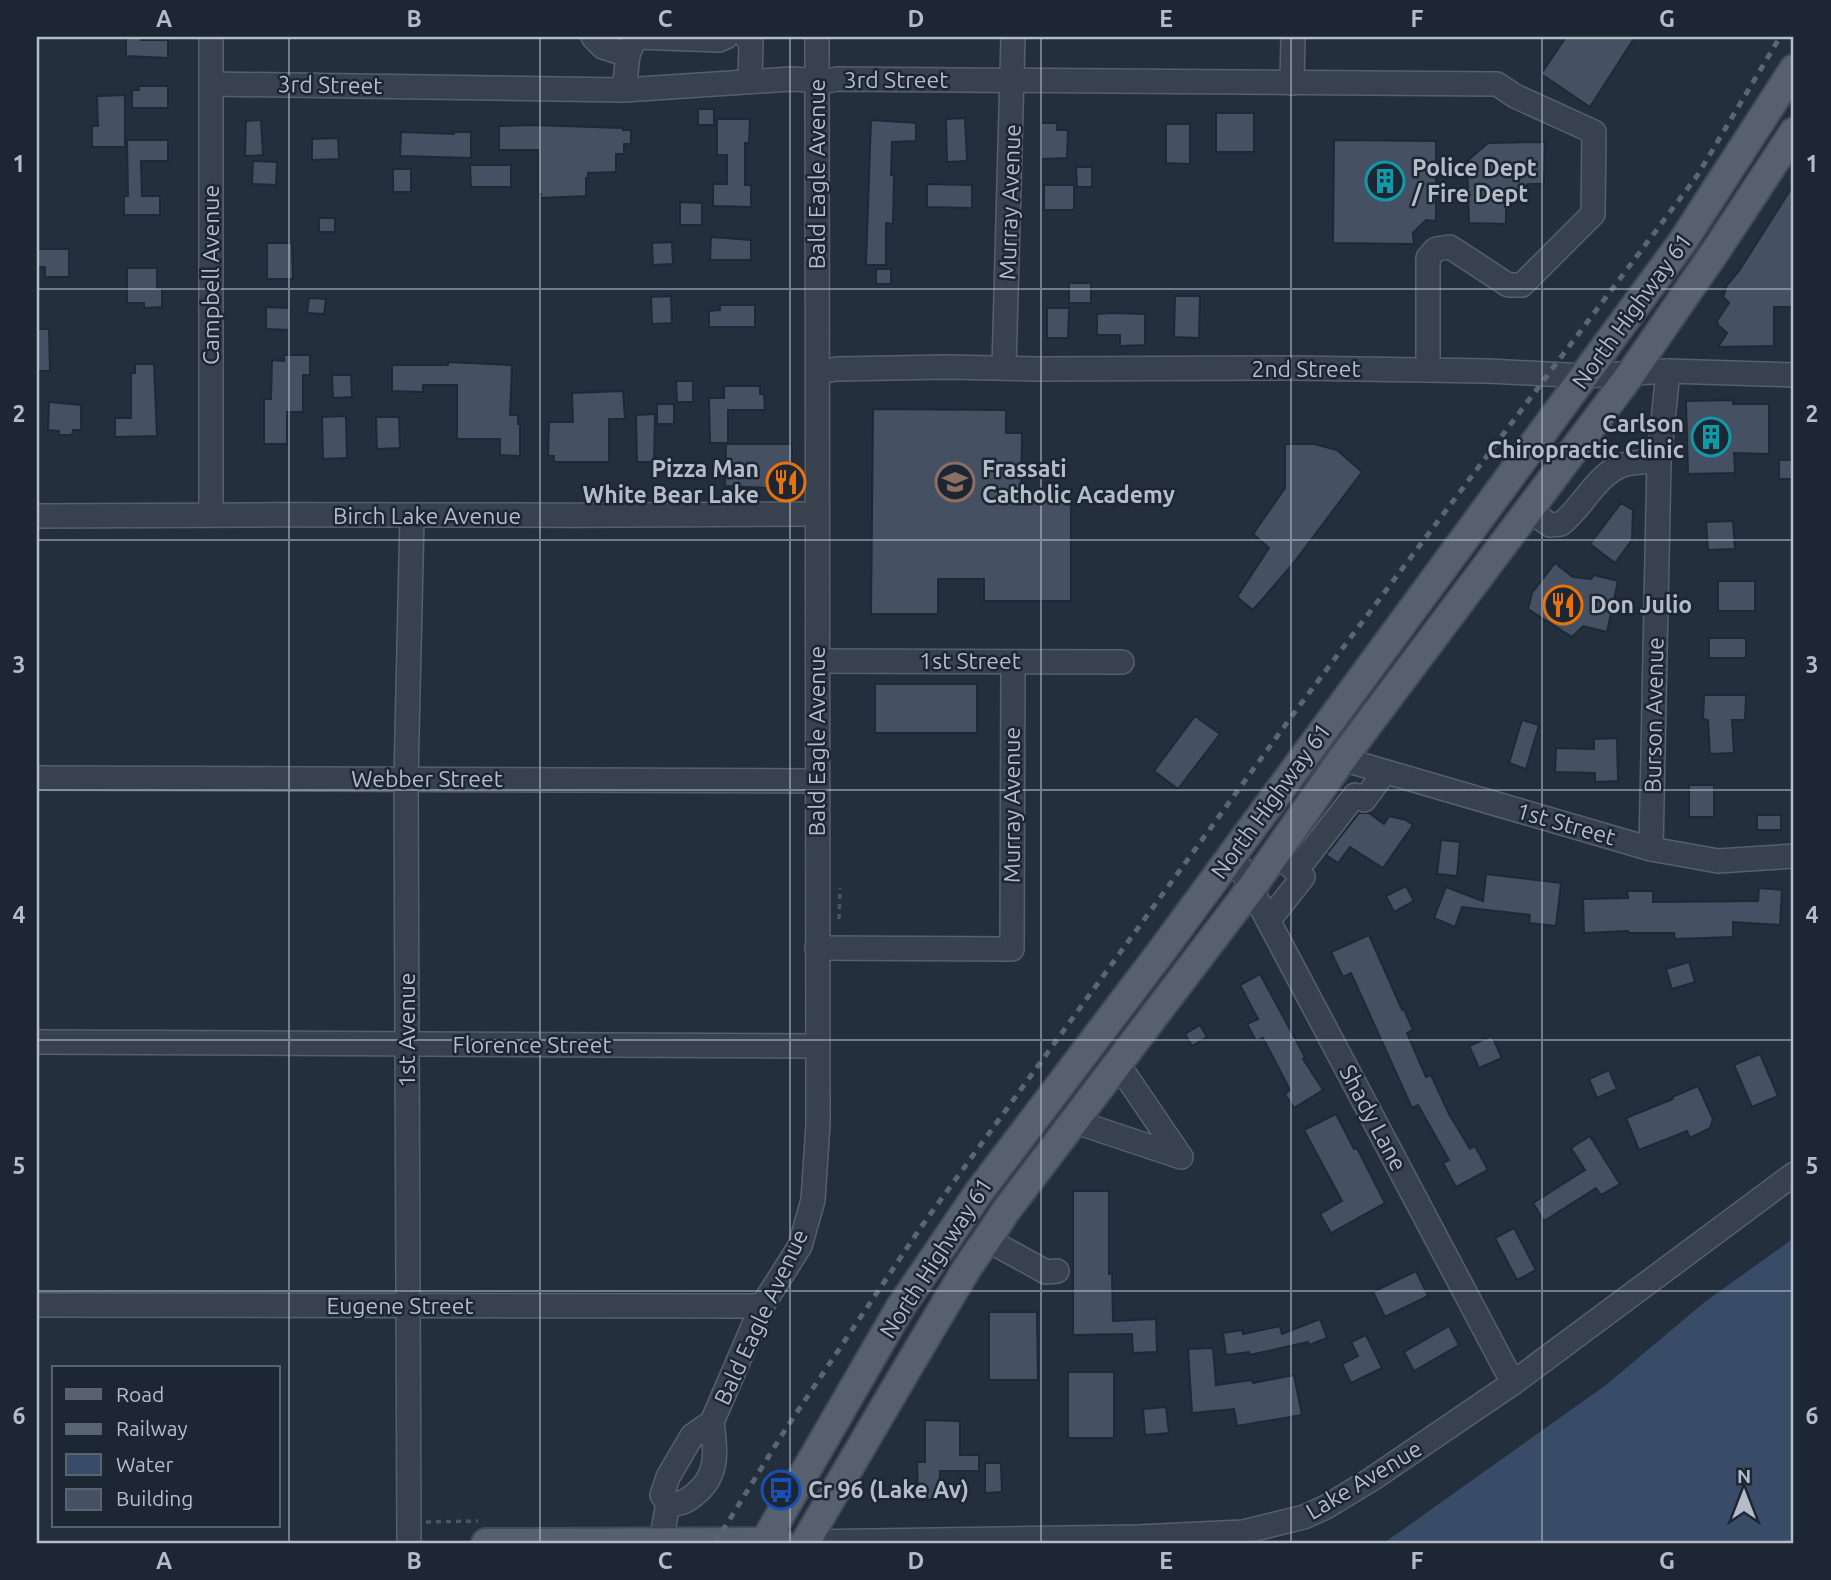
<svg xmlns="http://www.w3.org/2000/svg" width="1831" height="1580" viewBox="0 0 1831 1580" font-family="Ubuntu,sans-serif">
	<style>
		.water { fill: #394c67 }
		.building { fill: #455162; stroke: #1f2835; stroke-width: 2 }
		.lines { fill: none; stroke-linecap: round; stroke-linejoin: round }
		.minor-casing { stroke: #565f6c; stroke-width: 26 }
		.major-casing { stroke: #414a57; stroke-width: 32 }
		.path { stroke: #44595c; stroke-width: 3.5; stroke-dasharray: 5 5; stroke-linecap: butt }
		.minor { stroke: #38414e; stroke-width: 23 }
		.major { stroke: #56606e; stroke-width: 28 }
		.rail { stroke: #5a6575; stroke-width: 5; stroke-dasharray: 7 7; stroke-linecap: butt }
		.grid { fill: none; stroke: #b4bcc9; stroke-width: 2; stroke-opacity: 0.55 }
		.labels { text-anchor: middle; stroke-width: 5; stroke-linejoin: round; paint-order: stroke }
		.street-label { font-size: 23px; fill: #b4bcc9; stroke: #1d2633 }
		.poi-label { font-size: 23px; font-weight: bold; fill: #b4bcc9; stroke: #1d2633; text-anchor: start }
		.neatline { fill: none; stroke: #b4bcc9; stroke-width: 2.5 }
		.grid-label { font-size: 23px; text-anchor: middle; font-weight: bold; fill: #b4bcc9 }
	</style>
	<rect width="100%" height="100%" fill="#242f3e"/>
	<!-- water -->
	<polygon class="water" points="1794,1238 1794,1543 1384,1543 1606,1385 1706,1301"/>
	<!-- building -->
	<g class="building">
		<polygon points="126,37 141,37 141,40 168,40 168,58 126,56"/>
		<polygon points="1566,37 1635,37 1590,107 1541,74"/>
		<polygon points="139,86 168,86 168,108 132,108 132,90 139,90"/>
		<polygon points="125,95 125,147 92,147 92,126 98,126 97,96"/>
		<rect x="698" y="109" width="16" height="16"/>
		<rect x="1216" y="113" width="38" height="39"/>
		<polygon points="965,118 967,161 947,162 946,119"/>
		<polygon points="717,119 750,119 749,143 745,143 745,185 751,185 751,207 713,206 713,184 727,184 727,155 717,155"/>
		<polygon points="261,120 263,155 245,156 246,121"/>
		<polygon points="871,120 916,123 916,141 892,142 891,175 894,175 893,224 886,223 886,265 866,265"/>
		<polygon points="1041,123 1057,123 1057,130 1068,130 1067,158 1041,159"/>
		<polygon points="1166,124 1190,124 1190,164 1166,163"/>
		<polygon points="532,125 623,128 623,130 631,130 631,144 624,144 624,154 616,154 616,172 588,173 588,178 586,178 586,196 540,198 541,194 538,194 538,150 499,150 499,126"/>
		<polygon points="401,132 454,134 454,132 471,132 471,158 400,156"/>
		<polygon points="338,138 339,159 312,160 312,139"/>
		<polygon points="127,140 168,140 168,161 141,161 142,196 160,196 160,215 124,215 124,196 128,196"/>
		<polygon points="1334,140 1436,141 1436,221 1426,220 1413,233 1414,244 1333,243"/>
		<polygon points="1545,142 1544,184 1528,184 1506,203 1506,224 1469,223 1467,161 1488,143"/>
		<polygon points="253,161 277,162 276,185 252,184"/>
		<polygon points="470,165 511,165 511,187 471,187"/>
		<polygon points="1076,167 1092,167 1092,187 1077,187"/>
		<rect x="393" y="169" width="18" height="23"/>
		<polygon points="927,184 972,185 972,208 927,207"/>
		<polygon points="1794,184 1794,307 1774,307 1774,346 1718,347 1727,333 1718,325 1717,321 1729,303 1723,297 1727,285 1739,271"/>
		<rect x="1044" y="185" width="30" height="25"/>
		<polygon points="680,202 702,203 702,225 680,225"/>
		<rect x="319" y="218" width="16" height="14"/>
		<polygon points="711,237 751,240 751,260 710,260"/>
		<polygon points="672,242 673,264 653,265 652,243"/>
		<polygon points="267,243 292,243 293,279 267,279"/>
		<polygon points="37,249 69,249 69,277 45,277 45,267 37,267"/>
		<polygon points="127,268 157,268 157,288 162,288 162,307 144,308 144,303 127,303"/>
		<rect x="876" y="269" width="15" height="15"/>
		<rect x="1069" y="283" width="22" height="20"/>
		<polygon points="671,296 672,323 652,324 651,297"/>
		<polygon points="1175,296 1200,296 1199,338 1174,337"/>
		<polygon points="309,298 326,299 324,314 307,313"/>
		<polygon points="720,305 755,305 755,327 709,327 709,311 720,310"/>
		<polygon points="266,307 290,308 289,330 266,329"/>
		<polygon points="1047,308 1069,308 1068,338 1047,338"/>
		<polygon points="1111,313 1145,314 1145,345 1120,346 1120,335 1097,335 1097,314"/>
		<polygon points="37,329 49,329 50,371 37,371"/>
		<polygon points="284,355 310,355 310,375 303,375 303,412 287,412 287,444 264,444 264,399 271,399 272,360 284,361"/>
		<polygon points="448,362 512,365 510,415 518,415 518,424 520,424 520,456 500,455 500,439 457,439 457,385 423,385 423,392 392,391 392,365 448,365"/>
		<polygon points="135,364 154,364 157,436 115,437 115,418 131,418 131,373 135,373"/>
		<polygon points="332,375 351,375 352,397 333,398"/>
		<polygon points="676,381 693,381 693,402 677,402"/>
		<polygon points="724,386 760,386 760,394 764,394 765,410 728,410 728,443 710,443 709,398 724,398"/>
		<polygon points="623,391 625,419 609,419 609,462 554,462 554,456 548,456 549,422 573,422 572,393"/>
		<polygon points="1733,400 1733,404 1769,404 1769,454 1734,453 1735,473 1688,474 1686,401"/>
		<polygon points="49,402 81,405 81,430 73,430 72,435 59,435 59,431 48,430"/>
		<rect x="657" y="404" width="17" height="20"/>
		<polygon points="873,409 1006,410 1006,433 1022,433 1021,498 1071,499 1071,601 984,601 984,579 938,579 938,614 871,614"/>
		<polygon points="655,414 654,462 637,462 636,415"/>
		<polygon points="346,416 347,458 323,459 322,417"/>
		<polygon points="376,417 399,417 400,448 377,449"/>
		<polygon points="726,444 792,444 792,489 725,486"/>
		<polygon points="1285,444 1314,444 1337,450 1362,472 1292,565 1253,610 1237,597 1269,548 1253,534 1285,488"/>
		<rect x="1779" y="460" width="15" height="19"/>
		<polygon points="1621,503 1633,510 1632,540 1615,563 1590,544"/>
		<polygon points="1733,521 1735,549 1708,550 1706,522"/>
		<polygon points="1555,563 1573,577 1591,579 1594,575 1618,581 1607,632 1583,626 1572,637 1528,609 1532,593"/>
		<rect x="1718" y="581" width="37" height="30"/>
		<rect x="1709" y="638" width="37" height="20"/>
		<rect x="875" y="684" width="102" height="49"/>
		<polygon points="1704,695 1746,695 1745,720 1732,720 1734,753 1710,754 1708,720 1703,719"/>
		<polygon points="1195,716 1220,734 1178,789 1154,771"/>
		<polygon points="1522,720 1539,725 1526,769 1509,763"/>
		<polygon points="1617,738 1618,781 1595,782 1595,773 1555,772 1556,748 1594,749 1594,739"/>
		<rect x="1689" y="785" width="25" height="32"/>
		<polygon points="1359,813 1369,813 1384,824 1389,816 1406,820 1413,825 1383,868 1350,847 1338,863 1326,855"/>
		<rect x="1757" y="815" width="24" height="15"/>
		<polygon points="1441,840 1460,842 1457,876 1437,874"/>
		<polygon points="1486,874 1561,883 1556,926 1529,923 1530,915 1462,907 1455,927 1434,918 1446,887 1483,901"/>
		<polygon points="1406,886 1414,901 1394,912 1386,896"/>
		<polygon points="1759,888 1782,890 1780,925 1733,922 1733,937 1675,939 1674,933 1628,933 1628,931 1584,933 1583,899 1628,898 1627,891 1653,891 1653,902 1758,901"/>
		<polygon points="1369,935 1402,1010 1404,1009 1413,1030 1407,1033 1426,1077 1431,1075 1449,1114 1470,1149 1475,1146 1488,1170 1456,1187 1443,1163 1449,1160 1418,1105 1412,1108 1351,973 1343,977 1331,952"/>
		<polygon points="1689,962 1695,982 1672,989 1666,969"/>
		<polygon points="1260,974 1305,1057 1303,1059 1323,1090 1294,1108 1285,1094 1290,1090 1263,1038 1256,1041 1247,1024 1258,1019 1240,985"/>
		<polygon points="1200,1025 1207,1037 1192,1046 1185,1034"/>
		<polygon points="1492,1036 1502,1058 1479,1068 1469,1046"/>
		<polygon points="1760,1054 1778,1096 1752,1107 1734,1065"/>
		<polygon points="1609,1070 1617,1089 1597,1098 1589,1079"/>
		<polygon points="1698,1086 1713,1119 1710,1128 1690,1138 1687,1131 1639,1150 1626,1118 1673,1099 1672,1097"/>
		<polygon points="1336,1114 1354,1149 1357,1148 1385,1203 1331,1233 1320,1214 1342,1201 1304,1130"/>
		<polygon points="1590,1136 1620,1184 1601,1195 1596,1188 1544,1221 1533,1203 1585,1170 1571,1148"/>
		<polygon points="1073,1191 1109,1191 1109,1274 1112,1273 1113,1321 1156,1319 1157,1352 1133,1353 1132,1334 1073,1335"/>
		<polygon points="1514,1228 1536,1270 1517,1280 1495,1238"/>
		<polygon points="1416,1271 1428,1296 1385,1317 1373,1292"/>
		<polygon points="989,1312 1037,1312 1038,1380 989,1380"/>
		<polygon points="1320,1319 1327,1338 1309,1345 1308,1342 1250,1355 1249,1352 1226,1355 1223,1333 1242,1330 1243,1334 1280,1326 1282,1334"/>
		<polygon points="1449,1326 1459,1345 1414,1371 1404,1352"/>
		<polygon points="1366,1335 1382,1368 1351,1383 1342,1364 1358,1356 1351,1342"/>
		<polygon points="1213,1348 1216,1385 1252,1380 1253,1383 1294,1375 1302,1415 1237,1426 1234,1409 1192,1413 1188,1349"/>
		<rect x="1068" y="1372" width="46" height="66"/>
		<polygon points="1166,1407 1169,1433 1145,1435 1143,1409"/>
		<polygon points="925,1420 960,1421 960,1455 979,1455 979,1471 940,1471 940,1499 918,1500 917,1462 925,1462"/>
		<polygon points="985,1463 1001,1463 1002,1492 985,1493"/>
	</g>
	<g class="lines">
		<defs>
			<g id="minor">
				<polyline points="593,37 603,47 628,55"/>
				<polyline points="636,37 719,40 726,37"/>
				<polyline points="746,37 751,42 750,81"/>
				<polyline points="1292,83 1293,37"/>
				<polyline points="212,84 624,90 791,79 828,81 836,79 1497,84 1515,96 1594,132 1593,214 1522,285 1508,285 1450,247 1436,249 1428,258 1428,370"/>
				<polyline points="624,90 628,55 635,37"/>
				<polyline points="1004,368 1013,37"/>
				<polyline points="818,372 837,369 947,367 1038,369 1294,368 1488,371 1585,376 1668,371 1794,375"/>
				<path d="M1530,511L1550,525L1561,524C1582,508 1595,477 1620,466C1632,461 1646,462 1659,461"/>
				<polyline points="211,514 211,37"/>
				<path d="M37,516C297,513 557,517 817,514"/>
				<polyline points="818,661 1122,662"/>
				<polyline points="1342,759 1651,849 1718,861 1794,856"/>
				<polyline points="37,778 817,781"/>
				<polyline points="1651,849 1659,461 1668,371"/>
				<polyline points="1233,854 1513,1383"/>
				<polyline points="1296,871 1355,795 1364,800 1385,772"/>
				<polyline points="1269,920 1303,877 1289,865"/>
				<polyline points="817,948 1012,949 1013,662"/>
				<polyline points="37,1042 817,1046"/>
				<polyline points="1077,1118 1088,1126 1181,1157 1126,1076 1115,1068"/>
				<polyline points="988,1240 1046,1272 1057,1271"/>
				<polyline points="37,1305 762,1306"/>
				<path d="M712,1422C716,1451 719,1476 694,1495C684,1503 680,1504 668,1504L662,1495L668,1477L692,1436L712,1422L762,1306L800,1246L813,1200L818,1124L817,37"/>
				<polyline points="661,1541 668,1504"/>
				<polyline points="806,1542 1138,1537 1243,1532 1304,1517 1326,1507 1372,1479 1513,1383 1794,1174"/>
				<polyline points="409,1543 406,779 412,517"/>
			</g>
			<g id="major">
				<polyline points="486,1543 780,1542"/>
				<polyline points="764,1543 900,1308 979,1192 1161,952 1683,241 1794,69"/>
				<path d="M805,1543C858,1452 911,1361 966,1270C978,1251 993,1232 1005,1212L1252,887L1342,759L1630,375L1717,249L1794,132"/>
			</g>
		</defs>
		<!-- minor casing -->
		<use href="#minor" class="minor-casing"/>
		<!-- major casing -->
		<use href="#major" class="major-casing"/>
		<!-- path -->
		<g class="path">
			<polyline points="839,919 840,888"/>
			<polyline points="426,1522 478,1521"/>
		</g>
		<!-- minor -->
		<use href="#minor" class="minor"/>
		<!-- major -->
		<use href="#major" class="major"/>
		<!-- rail -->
		<polyline class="rail" points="715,1543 785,1430 921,1227 1297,709 1697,176 1780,37"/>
	</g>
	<!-- grid -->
	<path class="grid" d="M289,37V1543M540,37V1543M790,37V1543M1041,37V1543M1291,37V1543M1542,37V1543M37,289H1794M37,540H1794M37,790H1794M37,1040H1794M37,1291H1794"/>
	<!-- icons -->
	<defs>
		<symbol id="building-ring" viewBox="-11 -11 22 22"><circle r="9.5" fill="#1d2633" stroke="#0f9aa8" stroke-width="1.5"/><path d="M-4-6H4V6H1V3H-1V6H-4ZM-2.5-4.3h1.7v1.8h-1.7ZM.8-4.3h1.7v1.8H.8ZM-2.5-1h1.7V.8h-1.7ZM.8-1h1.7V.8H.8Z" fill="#0f9aa8"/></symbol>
		<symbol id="restaurant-ring" viewBox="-11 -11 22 22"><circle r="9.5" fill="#1d2633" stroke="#e8710a" stroke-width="1.5"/><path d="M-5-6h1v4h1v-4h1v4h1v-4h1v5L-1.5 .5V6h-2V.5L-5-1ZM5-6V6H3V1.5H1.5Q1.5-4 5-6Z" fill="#e8710a"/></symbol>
		<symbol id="school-ring" viewBox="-11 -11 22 22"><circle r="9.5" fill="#1d2633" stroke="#8d6e63" stroke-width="1.5"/><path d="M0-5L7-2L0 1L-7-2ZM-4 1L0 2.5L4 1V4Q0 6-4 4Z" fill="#8d6e63"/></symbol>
		<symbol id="bus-ring" viewBox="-11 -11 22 22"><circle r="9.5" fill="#1d2633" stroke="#1a4fb4" stroke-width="1.5"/><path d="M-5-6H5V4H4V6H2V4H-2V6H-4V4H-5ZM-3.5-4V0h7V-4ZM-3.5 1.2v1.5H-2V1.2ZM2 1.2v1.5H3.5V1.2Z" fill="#1a4fb4"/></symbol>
	</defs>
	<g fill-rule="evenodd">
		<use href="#building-ring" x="1363" y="159" width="44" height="44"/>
		<use href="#building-ring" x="1689" y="415" width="44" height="44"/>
		<use href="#restaurant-ring" x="764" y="460" width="44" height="44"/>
		<use href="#school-ring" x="933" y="460" width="44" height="44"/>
		<use href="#restaurant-ring" x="1541" y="583" width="44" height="44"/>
		<use href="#bus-ring" x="759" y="1468" width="44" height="44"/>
	</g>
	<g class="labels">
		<!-- street labels -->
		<g class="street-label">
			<text x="896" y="88">3rd Street</text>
			<text transform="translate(330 85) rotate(1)" y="8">3rd Street</text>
			<text transform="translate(817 174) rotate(-90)" y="8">Bald Eagle Avenue</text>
			<text transform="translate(1010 202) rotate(-88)" y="8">Murray Avenue</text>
			<text transform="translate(211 275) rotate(-90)" y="8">Campbell Avenue</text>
			<text transform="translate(1632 311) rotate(-54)" y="8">North Highway 61</text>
			<text x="1306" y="377">2nd Street</text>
			<text x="427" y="524">Birch Lake Avenue</text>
			<text x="970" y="669">1st Street</text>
			<text transform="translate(1654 715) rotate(-89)" y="8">Burson Avenue</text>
			<text transform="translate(817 741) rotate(-90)" y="8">Bald Eagle Avenue</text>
			<text x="427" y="787">Webber Street</text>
			<text transform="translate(1271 801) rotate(-54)" y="8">North Highway 61</text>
			<text transform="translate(1012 805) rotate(-90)" y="8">Murray Avenue</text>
			<text transform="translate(1566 824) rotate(16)" y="8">1st Street</text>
			<text transform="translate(407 1030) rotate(-90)" y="8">1st Avenue</text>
			<text x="532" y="1053">Florence Street</text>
			<text transform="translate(1373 1118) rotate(62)" y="8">Shady Lane</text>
			<text transform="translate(936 1258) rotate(-57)" y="8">North Highway 61</text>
			<text x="400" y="1314">Eugene Street</text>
			<text transform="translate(761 1317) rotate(-65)" y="8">Bald Eagle Avenue</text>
			<text transform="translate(1364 1480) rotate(-31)" y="8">Lake Avenue</text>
		</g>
		<!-- poi labels -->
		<g class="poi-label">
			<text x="1412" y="176">Police Dept<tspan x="1412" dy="26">/ Fire Dept</tspan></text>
			<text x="1684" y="432" text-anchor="end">Carlson<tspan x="1684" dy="26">Chiropractic Clinic</tspan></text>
			<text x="759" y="477" text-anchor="end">Pizza Man<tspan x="759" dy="26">White Bear Lake</tspan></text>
			<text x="982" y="477">Frassati<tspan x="982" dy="26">Catholic Academy</tspan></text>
			<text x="1590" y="613">Don Julio</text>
			<text x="808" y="1498">Cr 96 (Lake Av)</text>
		</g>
	</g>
	<!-- border -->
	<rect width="1831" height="1580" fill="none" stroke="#1d2633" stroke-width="77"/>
	<!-- legend -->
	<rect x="52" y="1366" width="228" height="161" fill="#1d2633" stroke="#59626f" stroke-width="2"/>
	<rect x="66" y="1389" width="35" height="10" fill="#56606e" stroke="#59626f" stroke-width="2"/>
	<text x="116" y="1402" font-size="21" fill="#b4bcc9">Road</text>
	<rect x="66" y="1424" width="35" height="10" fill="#5a6575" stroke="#59626f" stroke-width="2"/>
	<text x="116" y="1436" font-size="21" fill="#b4bcc9">Railway</text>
	<rect x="66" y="1454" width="35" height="21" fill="#394c67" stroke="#59626f" stroke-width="2"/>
	<text x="116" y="1472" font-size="21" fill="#b4bcc9">Water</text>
	<rect x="66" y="1489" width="35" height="21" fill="#455162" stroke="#59626f" stroke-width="2"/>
	<text x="116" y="1506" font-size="21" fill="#b4bcc9">Building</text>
	<!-- north arrow -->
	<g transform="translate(1744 1493)" stroke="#1d2633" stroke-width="5" paint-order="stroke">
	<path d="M0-5L12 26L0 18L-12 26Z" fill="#b4bcc9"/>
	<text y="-10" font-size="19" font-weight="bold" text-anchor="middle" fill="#b4bcc9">N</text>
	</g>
	<rect x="38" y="38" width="1754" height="1504" class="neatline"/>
	<g class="grid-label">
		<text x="164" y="27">A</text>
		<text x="414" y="27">B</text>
		<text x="665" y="27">C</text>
		<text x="916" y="27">D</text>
		<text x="1166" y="27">E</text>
		<text x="1417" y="27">F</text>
		<text x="1667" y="27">G</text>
		<text x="19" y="172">1</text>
		<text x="1812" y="172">1</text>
		<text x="19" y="422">2</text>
		<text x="1812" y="422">2</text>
		<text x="19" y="673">3</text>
		<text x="1812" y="673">3</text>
		<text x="19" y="923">4</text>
		<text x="1812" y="923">4</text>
		<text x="19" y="1174">5</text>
		<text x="1812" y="1174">5</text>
		<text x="19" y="1424">6</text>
		<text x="1812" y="1424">6</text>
		<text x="164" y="1569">A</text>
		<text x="414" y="1569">B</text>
		<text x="665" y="1569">C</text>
		<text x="916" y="1569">D</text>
		<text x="1166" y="1569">E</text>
		<text x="1417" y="1569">F</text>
		<text x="1667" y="1569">G</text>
	</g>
</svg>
